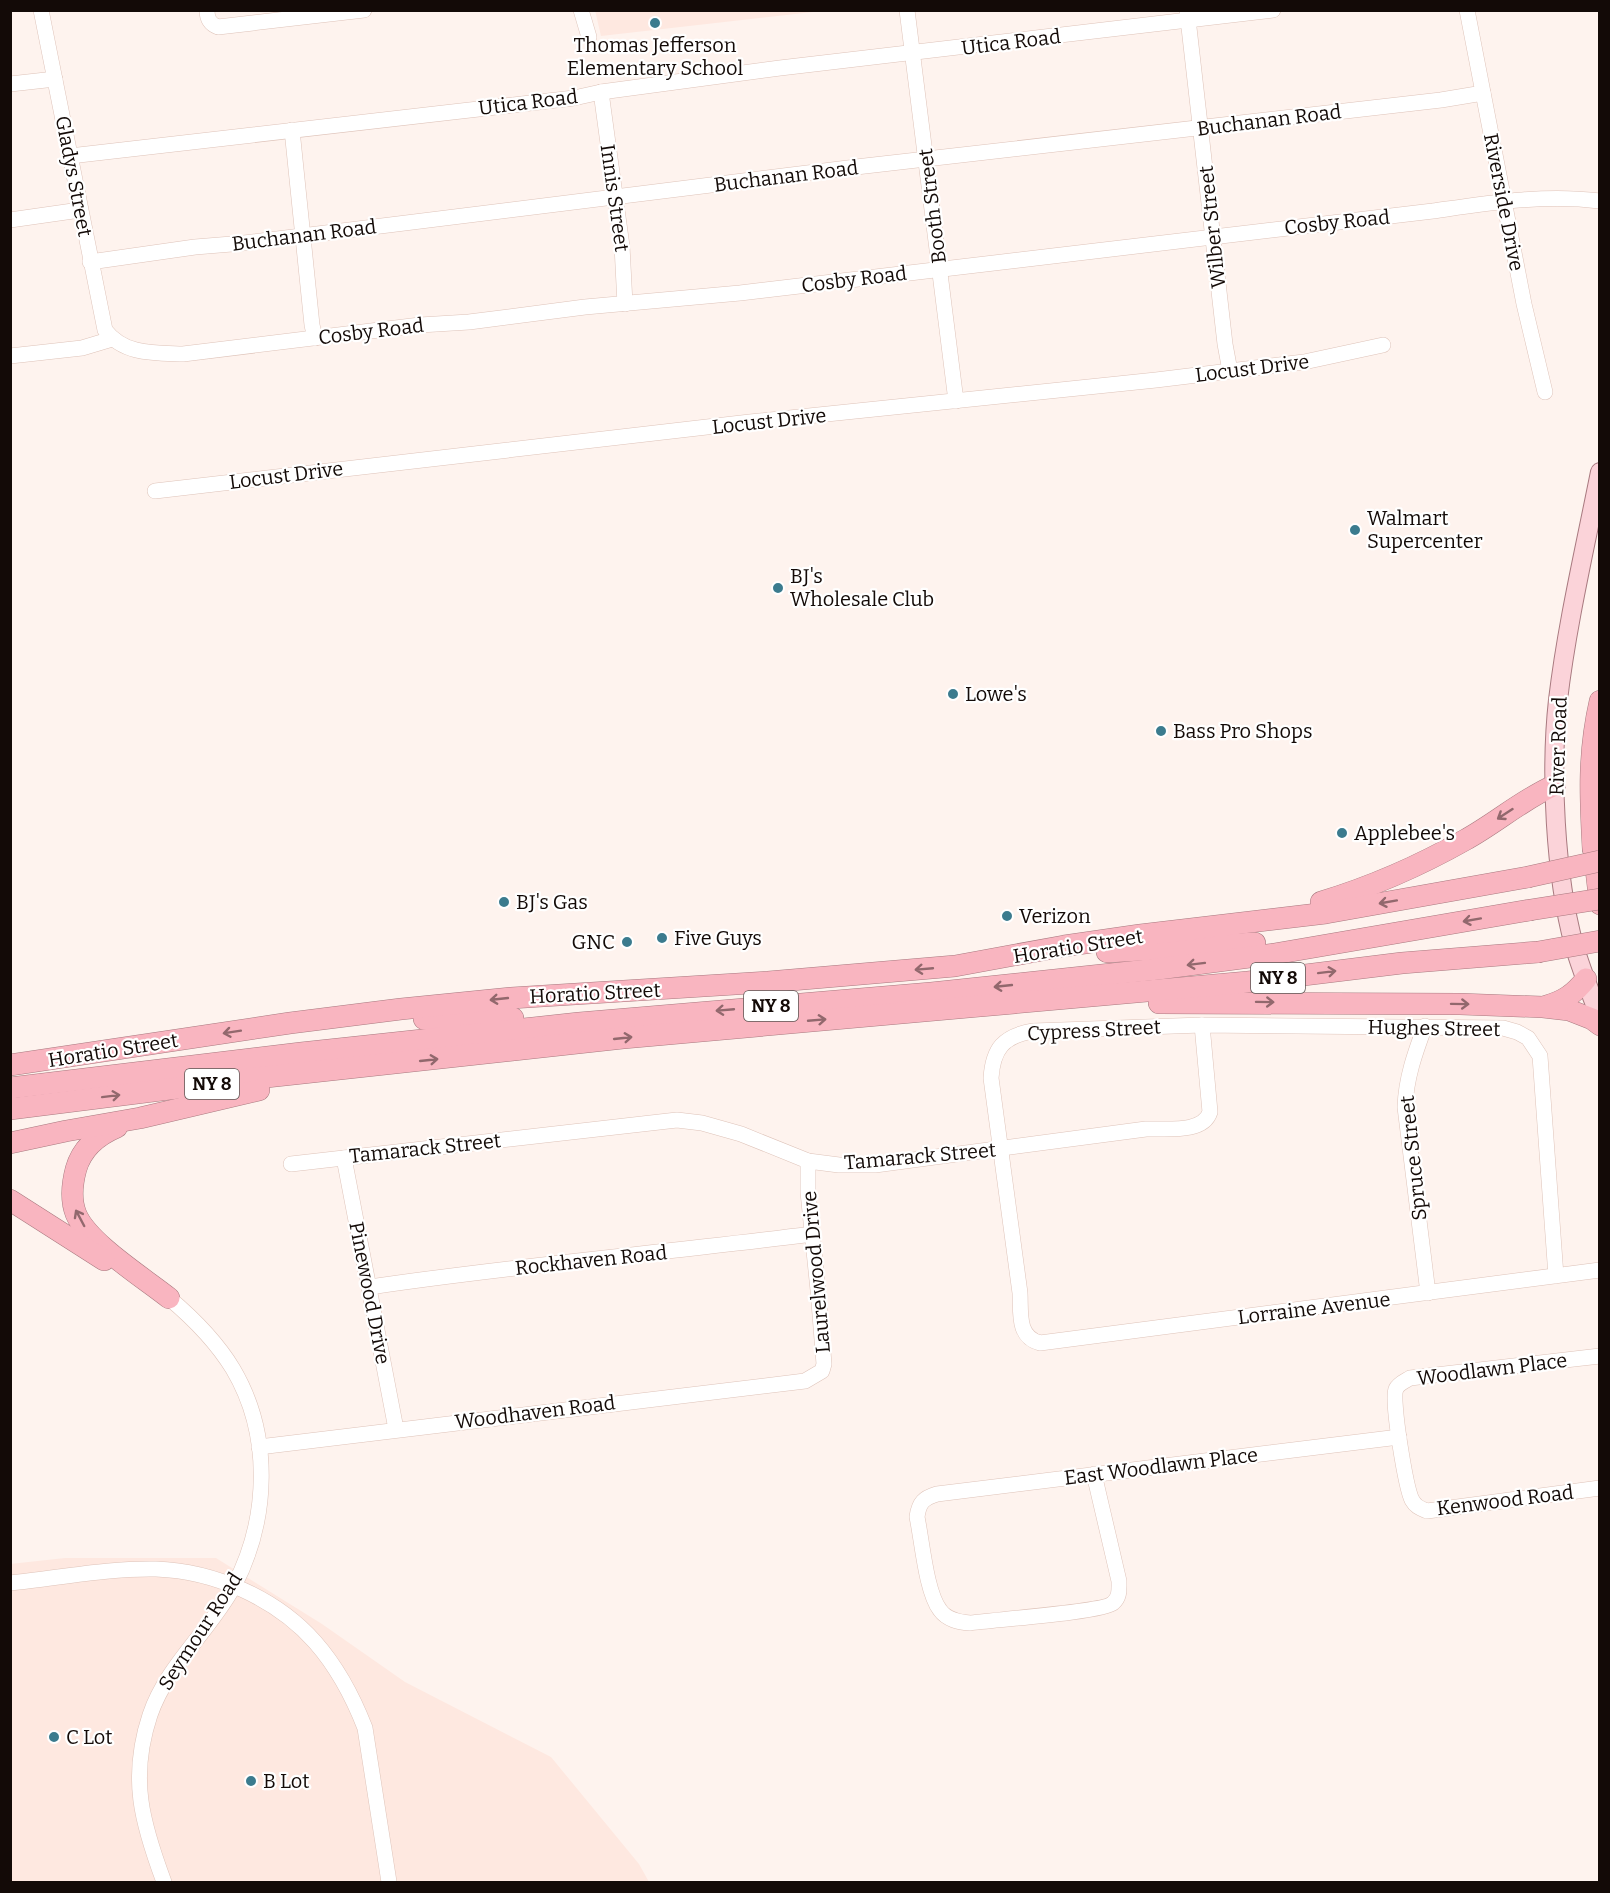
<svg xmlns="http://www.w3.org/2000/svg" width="1610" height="1893" viewBox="0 0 1610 1893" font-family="Bitter,serif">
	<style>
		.built { fill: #fee8e0 }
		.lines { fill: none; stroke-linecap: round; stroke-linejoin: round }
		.minor-casing { stroke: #dec3b9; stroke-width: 16 }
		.major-casing { stroke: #a8797f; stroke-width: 20 }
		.highway-casing { stroke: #a8797f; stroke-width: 22 }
		.minor { stroke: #fff; stroke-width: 15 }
		.major { stroke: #fbd3d9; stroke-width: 18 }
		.highway { stroke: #f9b5c0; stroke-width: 21 }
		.highway-bridge-casing { stroke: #a8797f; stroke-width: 22; stroke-linecap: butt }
		.highway-bridge { stroke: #f9b5c0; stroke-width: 21 }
		.oneway { stroke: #92686d }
		.poi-dot { fill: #3b7b8e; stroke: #fff; stroke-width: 2 }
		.labels { text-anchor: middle; stroke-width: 4.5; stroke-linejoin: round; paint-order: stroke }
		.shield { fill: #fff; stroke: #5a5451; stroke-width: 1.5 }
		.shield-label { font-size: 18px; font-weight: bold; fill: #130a07 }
		.street-label { font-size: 20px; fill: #130a07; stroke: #fff }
		.poi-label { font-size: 20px; fill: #130a07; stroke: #fff; text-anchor: start }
	</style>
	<rect width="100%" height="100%" fill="#fef3ee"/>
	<!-- built -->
	<g class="built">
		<polygon points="595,10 822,10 822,11 601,36"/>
		<polygon points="65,1558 216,1558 322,1624 405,1682 551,1757 639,1864 649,1882 11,1882 10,1564"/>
	</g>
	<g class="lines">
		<defs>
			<g id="minor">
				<path d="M41,10L105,330C124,355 154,353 183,354L420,325L469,322L585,307L740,293L1433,211C1489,203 1543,194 1600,201"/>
				<path d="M207,10C207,19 210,24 218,27L364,10"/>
				<polyline points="581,10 589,37"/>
				<polyline points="907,10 956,401"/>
				<polyline points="1187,10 1225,344 1230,371"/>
				<polyline points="1467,10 1524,304 1545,392"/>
				<polyline points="10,84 55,79"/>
				<polyline points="601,92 622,246 625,304"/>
				<polyline points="292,130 312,325 315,338"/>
				<polyline points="70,156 574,98 601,92 780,68 1273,10"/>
				<polyline points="10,220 80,210"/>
				<polyline points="90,262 195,247 244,243 856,167 1441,100 1483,93"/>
				<polyline points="10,356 82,348 112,339"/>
				<polyline points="155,491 750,422 1156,380 1304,362 1383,345"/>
				<path d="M1425,1026C1415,1053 1406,1078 1405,1107L1428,1293"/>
				<polyline points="344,1158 396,1429"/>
				<path d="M291,1164L677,1120L702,1123L741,1134L808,1161L839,1165H875L1146,1129C1165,1128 1203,1134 1210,1112L1202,1025"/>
				<path d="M1556,1276L1540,1056L1528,1038L1517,1032L1503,1028L1202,1025L1033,1031C1003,1036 993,1049 991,1078L1020,1293C1021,1313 1017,1337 1040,1343L1600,1270"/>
				<path d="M370,1287C517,1265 665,1253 812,1234"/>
				<path d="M1600,1356L1410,1378C1405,1381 1398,1384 1396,1389C1391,1400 1406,1488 1412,1500C1416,1507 1420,1508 1427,1511L1600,1488"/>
				<polyline points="259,1447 805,1381 822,1371 824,1364 818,1290 808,1192 808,1161"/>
				<path d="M1094,1474L1119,1581C1119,1590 1120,1597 1113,1603C1104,1612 990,1620 970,1623C959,1622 947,1620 940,1610C926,1592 922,1540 917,1517C919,1502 924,1498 937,1494L1399,1437"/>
				<path d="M10,1583C59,1578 108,1568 156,1569C214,1571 276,1598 315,1642C337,1667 353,1697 365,1728L389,1882"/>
				<path d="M164,1882C142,1823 129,1778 150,1715C167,1665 209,1632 234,1586C269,1519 272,1435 233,1369C216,1341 194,1319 169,1298"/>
			</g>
			<path id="major" d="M1600,472C1585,548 1567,624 1558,700C1550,772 1555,875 1574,945C1581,969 1591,994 1600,1018"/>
			<g id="highway">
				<polyline points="1593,844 1600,904"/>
				<path d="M1593,849C1590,797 1588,753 1600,701"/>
				<path d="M1321,902C1371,887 1419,866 1465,840C1496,823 1523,799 1555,785"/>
				<polyline points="1107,952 1255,943"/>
				<polyline points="1159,1003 1460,1004 1543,1007 1569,1010 1592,1019 1600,1025"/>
				<path d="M1546,1006C1564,1001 1574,994 1586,979"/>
				<polyline points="424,1019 513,1018"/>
				<polyline points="10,1065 290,1023 401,1009 511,998 768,982 955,966 1064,946 1140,935 1326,913 1528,877"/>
				<polyline points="10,1088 301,1053 579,1023 931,993 1158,969 1274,954 1530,910"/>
				<polyline points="10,1109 257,1078 623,1038 1248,982 1402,963 1538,952"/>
				<path d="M117,1127C98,1135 82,1148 76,1169C72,1184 70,1199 76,1214C88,1243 144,1278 169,1298"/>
				<polyline points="10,1143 66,1131 140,1118 259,1090"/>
				<polyline points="10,1200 104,1260"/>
			</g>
		</defs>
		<!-- minor casing -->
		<use href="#minor" class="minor-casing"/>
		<!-- major casing -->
		<use href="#major" class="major-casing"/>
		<!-- highway casing -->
		<use href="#highway" class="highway-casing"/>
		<!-- minor -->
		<use href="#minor" class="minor"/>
		<!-- major -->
		<use href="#major" class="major"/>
		<!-- highway -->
		<use href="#highway" class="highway"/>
		<defs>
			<g id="highway-bridge">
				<polyline points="1528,877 1600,861"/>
				<polyline points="1530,910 1600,899"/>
				<polyline points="1538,952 1600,941"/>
			</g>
		</defs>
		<!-- highway-bridge casing -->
		<use href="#highway-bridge" class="highway-bridge-casing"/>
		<!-- highway-bridge -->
		<use href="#highway-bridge" class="highway-bridge"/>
	</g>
	<!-- one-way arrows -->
	<defs><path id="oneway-shaft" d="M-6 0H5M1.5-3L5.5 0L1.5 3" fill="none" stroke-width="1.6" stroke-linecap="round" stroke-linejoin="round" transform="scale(1.5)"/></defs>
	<g class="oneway">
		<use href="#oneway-shaft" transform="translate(1505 814) rotate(147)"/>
		<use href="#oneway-shaft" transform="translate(1388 902) rotate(170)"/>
		<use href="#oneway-shaft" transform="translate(1472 920) rotate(170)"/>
		<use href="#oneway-shaft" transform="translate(1196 964) rotate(173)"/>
		<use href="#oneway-shaft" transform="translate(924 969) rotate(175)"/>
		<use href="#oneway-shaft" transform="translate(1327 972) rotate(-7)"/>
		<use href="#oneway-shaft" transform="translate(1003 986) rotate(174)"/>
		<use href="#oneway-shaft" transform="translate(499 999) rotate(174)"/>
		<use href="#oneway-shaft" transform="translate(1265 1002) rotate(1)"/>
		<use href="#oneway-shaft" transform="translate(1460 1004) rotate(1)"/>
		<use href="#oneway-shaft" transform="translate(725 1010) rotate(175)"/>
		<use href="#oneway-shaft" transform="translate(817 1020) rotate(-5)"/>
		<use href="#oneway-shaft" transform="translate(232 1032) rotate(171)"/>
		<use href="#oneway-shaft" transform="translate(623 1038) rotate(-6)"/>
		<use href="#oneway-shaft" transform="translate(429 1060) rotate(-6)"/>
		<use href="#oneway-shaft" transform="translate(111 1096) rotate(-7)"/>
		<use href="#oneway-shaft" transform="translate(80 1218) rotate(-118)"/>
	</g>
	<!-- markers -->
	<g class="poi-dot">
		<circle cx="655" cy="23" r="6"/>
		<circle cx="1355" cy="530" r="6"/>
		<circle cx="778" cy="588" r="6"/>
		<circle cx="953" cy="694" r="6"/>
		<circle cx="1161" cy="731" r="6"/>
		<circle cx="1342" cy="833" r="6"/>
		<circle cx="504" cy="902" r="6"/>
		<circle cx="1007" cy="916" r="6"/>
		<circle cx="662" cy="938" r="6"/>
		<circle cx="627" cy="942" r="6"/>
		<circle cx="54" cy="1737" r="6"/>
		<circle cx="251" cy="1781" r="6"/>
	</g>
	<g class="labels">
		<!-- shield labels -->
		<g class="shield">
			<rect x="1251" y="963" width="54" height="30" rx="4.5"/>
			<rect x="744" y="991" width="54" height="30" rx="4.5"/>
			<rect x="185" y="1069" width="54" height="30" rx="4.5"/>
		</g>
		<g class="shield-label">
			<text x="1278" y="984">NY 8</text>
			<text x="771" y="1012">NY 8</text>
			<text x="212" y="1090">NY 8</text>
		</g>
		<!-- street labels -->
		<g class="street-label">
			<text transform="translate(1011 42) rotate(-7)" y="7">Utica Road</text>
			<text transform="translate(528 102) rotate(-7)" y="7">Utica Road</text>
			<text transform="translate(1269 120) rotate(-7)" y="7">Buchanan Road</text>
			<text transform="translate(74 176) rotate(79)" y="7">Gladys Street</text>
			<text transform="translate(786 176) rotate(-7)" y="7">Buchanan Road</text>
			<text transform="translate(615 198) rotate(82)" y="7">Innis Street</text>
			<text transform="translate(1504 202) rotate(79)" y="7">Riverside Drive</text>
			<text transform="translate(932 206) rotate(-97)" y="7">Booth Street</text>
			<text transform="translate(1337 222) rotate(-6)" y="7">Cosby Road</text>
			<text transform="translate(1212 227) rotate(-96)" y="7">Wilber Street</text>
			<text transform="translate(304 235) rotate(-7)" y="7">Buchanan Road</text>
			<text transform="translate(854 279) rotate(-7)" y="7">Cosby Road</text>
			<text transform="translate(371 331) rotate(-7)" y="7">Cosby Road</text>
			<text transform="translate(1252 368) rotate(-7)" y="7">Locust Drive</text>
			<text transform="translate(769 421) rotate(-6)" y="7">Locust Drive</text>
			<text transform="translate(286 475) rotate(-7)" y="7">Locust Drive</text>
			<text transform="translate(1558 746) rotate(-88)" y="7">River Road</text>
			<text transform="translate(1078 946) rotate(-9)" y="7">Horatio Street</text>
			<text transform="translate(595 993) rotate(-3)" y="7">Horatio Street</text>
			<text transform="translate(1434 1028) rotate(1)" y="7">Hughes Street</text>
			<text transform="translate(1094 1030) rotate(-3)" y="7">Cypress Street</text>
			<text transform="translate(113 1050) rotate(-9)" y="7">Horatio Street</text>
			<text transform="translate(425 1148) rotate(-6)" y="7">Tamarack Street</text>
			<text transform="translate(920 1156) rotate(-5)" y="7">Tamarack Street</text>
			<text transform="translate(1413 1158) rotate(-96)" y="7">Spruce Street</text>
			<text transform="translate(591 1260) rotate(-6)" y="7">Rockhaven Road</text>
			<text transform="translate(816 1272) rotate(-95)" y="7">Laurelwood Drive</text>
			<text transform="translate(370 1293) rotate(79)" y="7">Pinewood Drive</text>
			<text transform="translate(1314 1308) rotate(-7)" y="7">Lorraine Avenue</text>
			<text transform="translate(1492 1369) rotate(-7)" y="7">Woodlawn Place</text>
			<text transform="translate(535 1412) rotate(-7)" y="7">Woodhaven Road</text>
			<text transform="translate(1161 1466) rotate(-7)" y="7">East Woodlawn Place</text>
			<text transform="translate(1505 1500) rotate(-7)" y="7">Kenwood Road</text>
			<text transform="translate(200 1631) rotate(-57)" y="7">Seymour Road</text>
		</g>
		<!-- poi labels -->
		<g class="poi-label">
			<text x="655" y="52" text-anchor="middle">Thomas Jefferson<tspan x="655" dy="23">Elementary School</tspan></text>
			<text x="1367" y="525">Walmart<tspan x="1367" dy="23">Supercenter</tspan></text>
			<text x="790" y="583">BJ's<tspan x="790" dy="23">Wholesale Club</tspan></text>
			<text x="965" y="701">Lowe's</text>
			<text x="1173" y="738">Bass Pro Shops</text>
			<text x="1354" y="840">Applebee's</text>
			<text x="516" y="909">BJ's Gas</text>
			<text x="1019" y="923">Verizon</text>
			<text x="674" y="945">Five Guys</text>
			<text x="615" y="949" text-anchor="end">GNC</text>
			<text x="66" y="1744">C Lot</text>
			<text x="263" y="1788">B Lot</text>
		</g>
	</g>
	<!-- border -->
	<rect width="1610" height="1893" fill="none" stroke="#130a07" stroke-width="24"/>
</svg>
